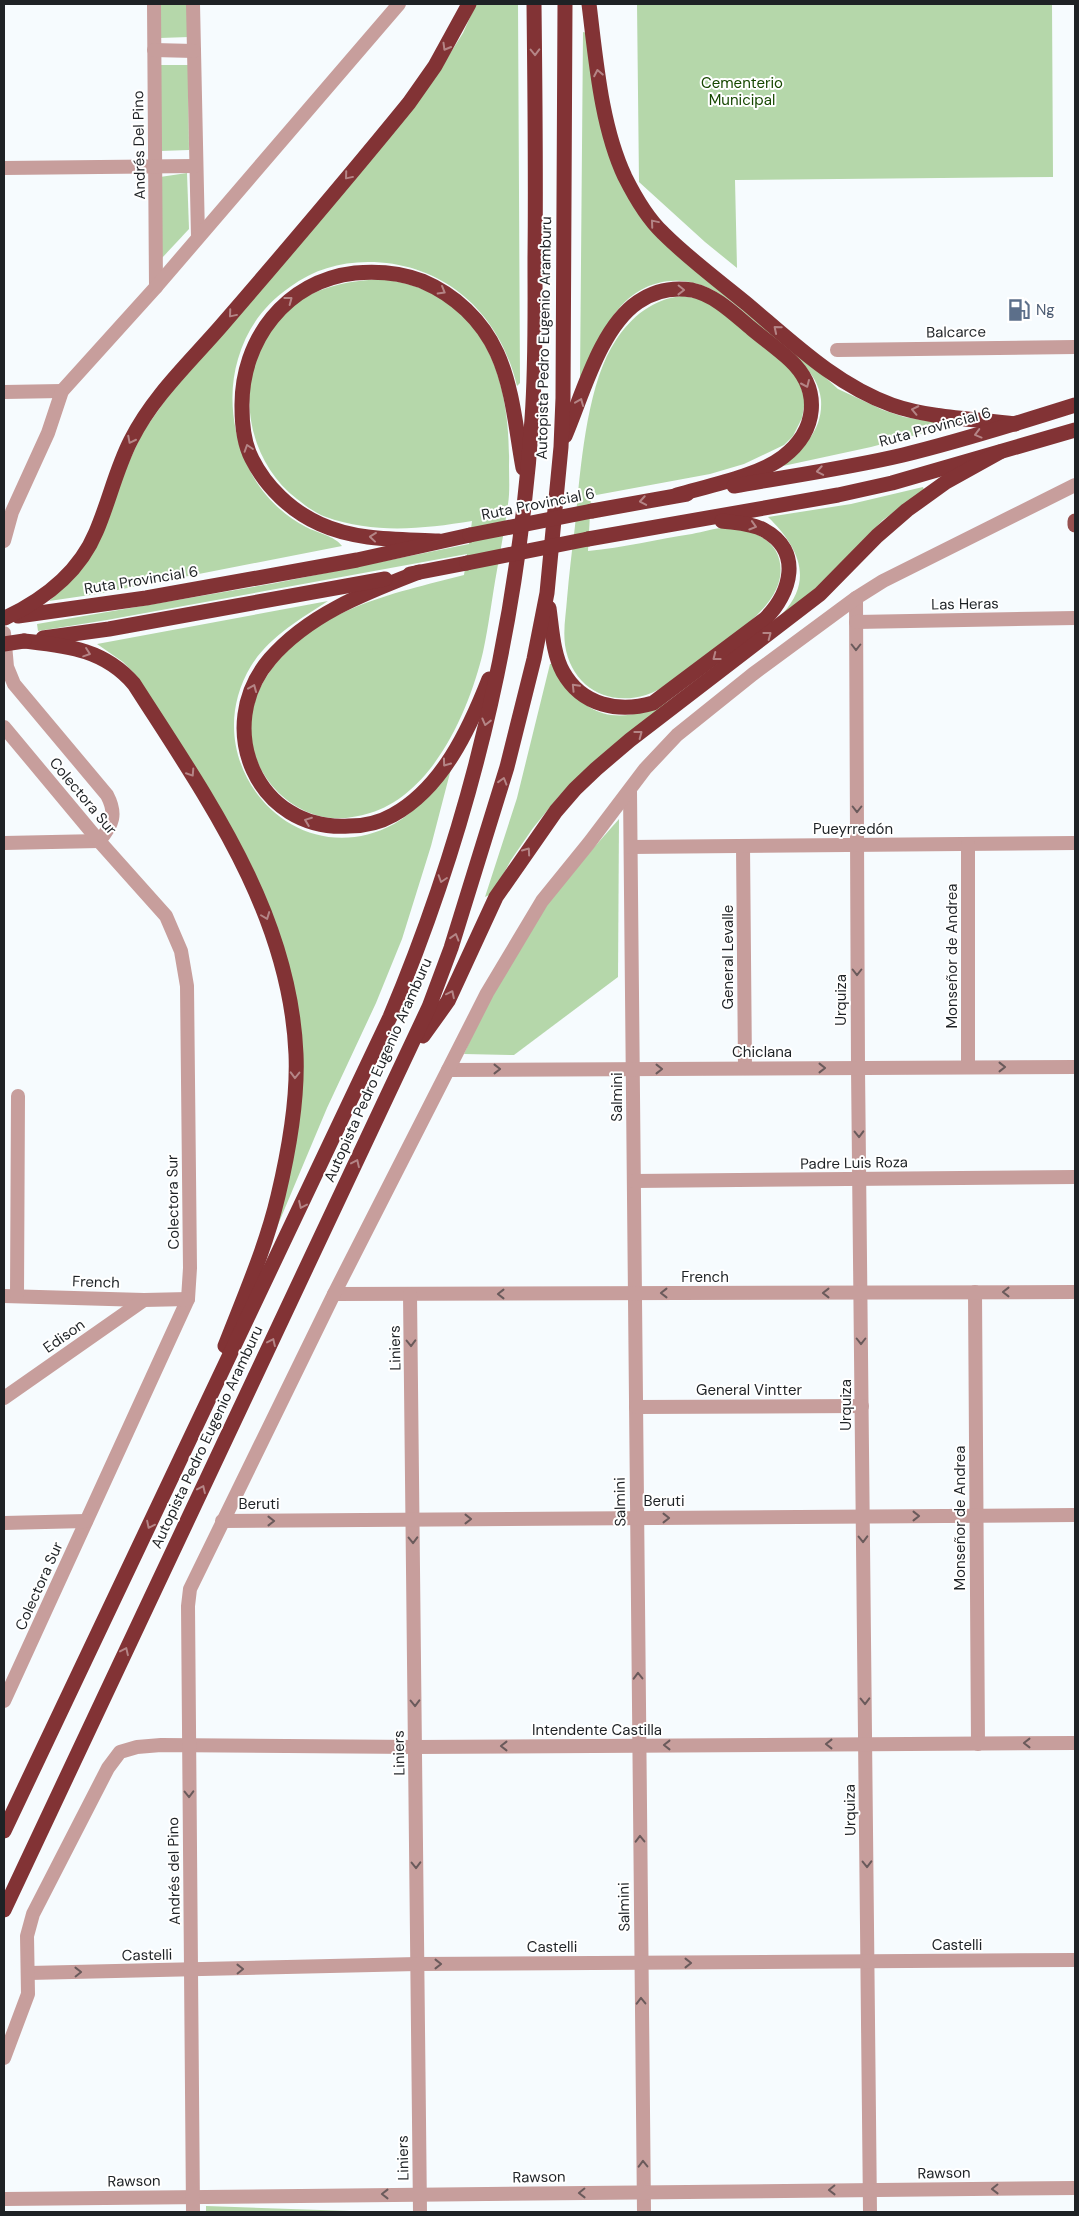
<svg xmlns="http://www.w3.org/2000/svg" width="1079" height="2216" viewBox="0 0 1079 2216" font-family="'DM Sans',sans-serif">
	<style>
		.green { fill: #b5d7aa }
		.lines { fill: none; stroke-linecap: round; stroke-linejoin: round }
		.minor { stroke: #c79e9c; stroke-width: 14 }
		.major { stroke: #965150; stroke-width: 15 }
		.highway { stroke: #823335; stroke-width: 15 }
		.highway-bridge { stroke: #823335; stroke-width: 15 }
		.oneway { stroke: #b48586 }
		.oneway2 { stroke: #6a5a5b }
		.labels { text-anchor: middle; stroke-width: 4; stroke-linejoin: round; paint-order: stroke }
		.park-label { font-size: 15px; fill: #164700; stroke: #fff }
		.street-label { font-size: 15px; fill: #1e2225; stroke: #fff }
		.service-label { font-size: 15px; fill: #4e5e75; stroke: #fff; text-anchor: start }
	</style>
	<rect width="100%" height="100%" fill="#f6fbfe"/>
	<!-- green -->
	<g class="green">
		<polygon points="160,4 188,4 189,37 160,38"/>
		<path d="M476,4H518L520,383L517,386C500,313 444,262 368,262C339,262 313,270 290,287C264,305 247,328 238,359C228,392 232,430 246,462C257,489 280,514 306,527C317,533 335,536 342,546L97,594L49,601L56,595L119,483L143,432L169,395L432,82L463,33Z"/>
		<polygon points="637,4 1052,4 1053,177 735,180 737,268 705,242 639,182"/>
		<path d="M583,32L587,33L629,198L838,389L883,410L904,417L941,423L942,428L871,447L783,466C804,447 823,430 821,400C819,371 788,351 768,334C752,320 736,303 718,293C680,270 636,280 612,318C600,337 591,358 580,378Z"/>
		<polygon points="160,65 188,65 189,150 160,151"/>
		<polygon points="187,173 189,229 161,259 160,177"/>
		<path d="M380,279C482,290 511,374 509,466C509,478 510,492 508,504C505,526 501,548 497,570C492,597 489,625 483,652C469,711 433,794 370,813C350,819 330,821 310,813C282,802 262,779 253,750C246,724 253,697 267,676C311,609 391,594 464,575L467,554L107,620L38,631L37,624L276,583L469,544L472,521C423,529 374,534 326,517C315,513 306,506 297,499C236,452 232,354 294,305C318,286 350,281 380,279Z"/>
		<path d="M682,296L706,300L788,366L799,381L805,401L802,418L793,436L784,445L744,464L710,474L591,496L588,551C623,548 658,539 692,534C704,532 717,527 728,528C757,529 785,544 780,577C774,613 722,642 695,663C680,675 664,689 646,695C607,707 571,686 565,645C563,629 566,614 567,599C569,575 572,550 575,526C580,473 586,384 616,340C632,316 653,299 682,296Z"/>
		<path d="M923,487L924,490L883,520L812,593L559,796L533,828L511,860L493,893L485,897L517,798L550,664H554C563,675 575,697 586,705C611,723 642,715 667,702C692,683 716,665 740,646C754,636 771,626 783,613C815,579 797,545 768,517L851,504Z"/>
		<path d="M328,601C300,619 269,637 251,666C193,762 294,878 394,824C417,811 434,789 451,769L431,846L402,939L376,1003L327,1108L277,1227L300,1094L278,932L134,673L123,662L97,644Z"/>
		<polygon points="619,819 618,977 514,1055 464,1054 491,994 545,903"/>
		<polygon points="206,2206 379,2212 206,2212"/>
	</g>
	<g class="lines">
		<!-- minor -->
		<g class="minor">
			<polyline points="154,4 156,287"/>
			<polyline points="193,4 198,237"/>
			<polyline points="154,50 194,51"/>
			<polyline points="4,168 195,166"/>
			<polyline points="837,350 1075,347"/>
			<polyline points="4,392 62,391"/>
			<polyline points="4,541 12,512 48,433 62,391 156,287 399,4"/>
			<polyline points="856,598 858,1068 870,2212"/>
			<polyline points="856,622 1075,618"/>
			<path d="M4,633L7,667L14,684L107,795C117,814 113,825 99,841L4,843"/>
			<polyline points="4,727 99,841 166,916 181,951 187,986 190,1268 188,1299 4,1701"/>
			<polyline points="630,791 644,2212"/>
			<polyline points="743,846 745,1068"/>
			<polyline points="631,847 1075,843"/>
			<polyline points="968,1067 968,844"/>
			<polyline points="448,1070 1075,1067"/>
			<polyline points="634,1181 1075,1177"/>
			<polyline points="975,1292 978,1744"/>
			<polyline points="334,1294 1075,1292"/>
			<polyline points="410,1294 420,2212"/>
			<polyline points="4,1296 144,1300 188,1299"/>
			<polyline points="17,1296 18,1096"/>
			<polyline points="4,1398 144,1300"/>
			<polyline points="636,1407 862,1406"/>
			<polyline points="222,1521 1075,1515"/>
			<polyline points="4,1523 86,1521"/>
			<polyline points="29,1973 417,1964 1075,1960"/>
			<polyline points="4,2058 28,1994 27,1936 33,1914 108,1768 120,1752 137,1747 161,1745 415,1747 1075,1743"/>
			<polyline points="4,2199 1075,2188"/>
			<polyline points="193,2212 188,1606 190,1589 334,1294 448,1070 487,993 542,901 589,843 645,769 677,735 753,674 856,598 883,581 1075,485"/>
		</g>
		<!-- major -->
		<polyline class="major" points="1075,521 1075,525"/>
		<!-- highway -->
		<g class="highway">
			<path d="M589,4C596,60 601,126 625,177C635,197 647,218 663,233C689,259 719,281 747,304C792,342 836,385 892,405C929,418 976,419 1015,424"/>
			<path d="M565,436C583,394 600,328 638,302C654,291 673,287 692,290C715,295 734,314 752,329C764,339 778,349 790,360C822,390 817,431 783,457C758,476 708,486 677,495"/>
			<path d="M734,486C791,476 848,468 903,455C961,441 1018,423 1075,405"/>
			<polyline points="592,511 687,494"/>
			<polyline points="588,539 838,495 892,483 1075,430"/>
			<path d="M439,541C399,539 357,541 320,524C291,511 266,487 252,459C244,444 242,425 242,407C241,340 286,281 355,273C377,271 401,273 422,281C455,295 482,320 497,353C513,388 516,430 523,468"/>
			<path d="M419,572C365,593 309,614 270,659C212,727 257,832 349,826C364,826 379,823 393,815C442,788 469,730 489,679"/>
			<polyline points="410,574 467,563"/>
			<path d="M549,608C552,629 553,654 563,672C582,706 619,713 653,703L765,619C791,593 803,551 764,530C751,523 736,523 722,521"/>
			<polyline points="18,616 146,598 357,560 470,535"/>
			<path d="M5,618C45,599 79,573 96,532C109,502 116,469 131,440C153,396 190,362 222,325C285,252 348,178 409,103L435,66L469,4"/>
			<polyline points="43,638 109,629 385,579"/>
			<path d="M24,641C67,646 104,649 134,684C207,798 290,913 296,1054C298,1101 289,1150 278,1196C266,1247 244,1297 225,1346"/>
			<polyline points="423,1036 448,1001 496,897 556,811 575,789 596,769 630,740 820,594 877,536 907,510 946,482 1000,452"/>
			<path d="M4,1831L390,1017C470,827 518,625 532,419C536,365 535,312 535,258C536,173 535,89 534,4"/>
			<polyline points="4,1910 429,1007 451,948 507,767 534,659 547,593 561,447 563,398 565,4"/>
		</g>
		<!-- highway-bridge -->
		<g class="highway-bridge">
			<polyline points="470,535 592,511"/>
			<polyline points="467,563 588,539"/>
			<polyline points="4,644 24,641"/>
		</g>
	</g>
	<!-- one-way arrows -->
	<defs><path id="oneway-chevron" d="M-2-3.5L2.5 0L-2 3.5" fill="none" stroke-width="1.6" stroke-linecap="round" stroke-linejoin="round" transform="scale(1.25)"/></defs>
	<g class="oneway">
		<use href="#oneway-chevron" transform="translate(446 47) rotate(120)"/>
		<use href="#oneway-chevron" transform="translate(535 52) rotate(89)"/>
		<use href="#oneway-chevron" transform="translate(598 73) rotate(-101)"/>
		<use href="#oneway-chevron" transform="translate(348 176) rotate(130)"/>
		<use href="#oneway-chevron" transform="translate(654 223) rotate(-130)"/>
		<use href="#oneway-chevron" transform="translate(681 290) rotate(1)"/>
		<use href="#oneway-chevron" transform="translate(442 291) rotate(30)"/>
		<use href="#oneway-chevron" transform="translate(289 300) rotate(-37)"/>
		<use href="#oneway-chevron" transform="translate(232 314) rotate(130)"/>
		<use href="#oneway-chevron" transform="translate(777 329) rotate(-140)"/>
		<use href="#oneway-chevron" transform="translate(806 384) rotate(66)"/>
		<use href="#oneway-chevron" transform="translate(580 402) rotate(-68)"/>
		<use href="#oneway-chevron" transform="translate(915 410) rotate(-168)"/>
		<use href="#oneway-chevron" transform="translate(978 434) rotate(165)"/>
		<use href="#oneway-chevron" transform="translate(131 440) rotate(117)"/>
		<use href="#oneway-chevron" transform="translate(248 448) rotate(-108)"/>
		<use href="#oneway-chevron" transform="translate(820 471) rotate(170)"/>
		<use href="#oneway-chevron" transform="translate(643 501) rotate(170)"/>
		<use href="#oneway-chevron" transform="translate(753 526) rotate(17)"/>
		<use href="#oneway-chevron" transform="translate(373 537) rotate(-174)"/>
		<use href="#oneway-chevron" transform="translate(768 635) rotate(-37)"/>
		<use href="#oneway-chevron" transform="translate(87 653) rotate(19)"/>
		<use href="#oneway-chevron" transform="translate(716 657) rotate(142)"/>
		<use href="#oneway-chevron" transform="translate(575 687) rotate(-134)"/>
		<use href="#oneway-chevron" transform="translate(253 688) rotate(-67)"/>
		<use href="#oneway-chevron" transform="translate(486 722) rotate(104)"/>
		<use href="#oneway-chevron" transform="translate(639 734) rotate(-37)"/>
		<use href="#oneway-chevron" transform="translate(446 763) rotate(126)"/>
		<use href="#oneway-chevron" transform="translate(191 773) rotate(57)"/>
		<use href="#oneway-chevron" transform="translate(503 781) rotate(-73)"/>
		<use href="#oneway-chevron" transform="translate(308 821) rotate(-159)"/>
		<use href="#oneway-chevron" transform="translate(527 851) rotate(-55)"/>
		<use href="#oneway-chevron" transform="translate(442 879) rotate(108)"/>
		<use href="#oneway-chevron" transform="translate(266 916) rotate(69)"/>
		<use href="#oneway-chevron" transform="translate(455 937) rotate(-73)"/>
		<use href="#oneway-chevron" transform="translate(451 994) rotate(-64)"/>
		<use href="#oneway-chevron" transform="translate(295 1075) rotate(91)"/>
		<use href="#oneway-chevron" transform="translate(356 1163) rotate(-65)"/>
		<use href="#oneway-chevron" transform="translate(302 1205) rotate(115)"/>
		<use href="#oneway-chevron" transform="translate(272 1342) rotate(-65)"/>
		<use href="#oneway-chevron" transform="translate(202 1489) rotate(-65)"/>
		<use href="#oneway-chevron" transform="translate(150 1525) rotate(116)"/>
		<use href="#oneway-chevron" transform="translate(125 1651) rotate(-65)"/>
	</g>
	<g class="oneway2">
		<use href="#oneway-chevron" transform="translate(856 647) rotate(90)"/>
		<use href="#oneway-chevron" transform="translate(857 809) rotate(90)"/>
		<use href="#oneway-chevron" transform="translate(857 972) rotate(90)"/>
		<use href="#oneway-chevron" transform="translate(1002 1067)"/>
		<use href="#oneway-chevron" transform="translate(822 1068)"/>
		<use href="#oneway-chevron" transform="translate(497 1069)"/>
		<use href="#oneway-chevron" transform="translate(659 1069)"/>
		<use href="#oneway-chevron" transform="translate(859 1134) rotate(89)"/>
		<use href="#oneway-chevron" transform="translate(1006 1292) rotate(180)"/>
		<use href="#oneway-chevron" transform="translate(664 1293) rotate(180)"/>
		<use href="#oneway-chevron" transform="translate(826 1293) rotate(180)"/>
		<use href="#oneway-chevron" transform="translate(501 1294) rotate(180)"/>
		<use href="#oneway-chevron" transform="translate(861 1341) rotate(90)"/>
		<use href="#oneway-chevron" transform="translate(411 1343) rotate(89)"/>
		<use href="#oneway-chevron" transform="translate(916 1516)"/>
		<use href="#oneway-chevron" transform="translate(666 1518)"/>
		<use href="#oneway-chevron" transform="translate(468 1519)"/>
		<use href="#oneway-chevron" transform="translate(271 1521)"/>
		<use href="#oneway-chevron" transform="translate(863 1539) rotate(89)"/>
		<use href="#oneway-chevron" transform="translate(413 1540) rotate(89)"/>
		<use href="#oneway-chevron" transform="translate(638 1676) rotate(-91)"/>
		<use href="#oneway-chevron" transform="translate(865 1701) rotate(89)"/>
		<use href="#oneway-chevron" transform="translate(415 1703) rotate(89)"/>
		<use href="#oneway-chevron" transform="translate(1027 1743) rotate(180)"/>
		<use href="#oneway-chevron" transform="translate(829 1744) rotate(180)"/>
		<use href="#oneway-chevron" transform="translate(667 1745) rotate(180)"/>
		<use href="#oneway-chevron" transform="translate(504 1746) rotate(180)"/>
		<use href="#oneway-chevron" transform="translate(189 1794) rotate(89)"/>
		<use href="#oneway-chevron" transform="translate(640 1839) rotate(-91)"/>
		<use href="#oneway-chevron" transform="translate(867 1864) rotate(89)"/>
		<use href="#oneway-chevron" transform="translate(416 1865) rotate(89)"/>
		<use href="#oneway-chevron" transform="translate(688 1963)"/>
		<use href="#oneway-chevron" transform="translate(438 1964)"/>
		<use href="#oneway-chevron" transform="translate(240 1969) rotate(-1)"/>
		<use href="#oneway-chevron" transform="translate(78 1972) rotate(-1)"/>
		<use href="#oneway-chevron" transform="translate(641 2001) rotate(-91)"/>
		<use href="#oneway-chevron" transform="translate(643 2164) rotate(-91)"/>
		<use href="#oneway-chevron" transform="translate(995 2189) rotate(179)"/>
		<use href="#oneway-chevron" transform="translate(832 2190) rotate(179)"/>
		<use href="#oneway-chevron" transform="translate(582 2193) rotate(179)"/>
		<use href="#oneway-chevron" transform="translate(385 2194) rotate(180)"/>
	</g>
	<!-- icons -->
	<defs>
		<symbol id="fuel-bare" viewBox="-9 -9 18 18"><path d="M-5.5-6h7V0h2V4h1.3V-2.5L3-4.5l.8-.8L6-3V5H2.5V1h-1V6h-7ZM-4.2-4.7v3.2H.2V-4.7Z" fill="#5c6f8a" stroke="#fff" stroke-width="2.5" paint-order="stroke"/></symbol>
	</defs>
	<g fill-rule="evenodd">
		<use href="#fuel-bare" x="1003" y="294" width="32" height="32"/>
	</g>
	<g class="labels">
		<!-- park labels -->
		<g class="park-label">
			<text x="742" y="88">Cementerio<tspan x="742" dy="17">Municipal</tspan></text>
		</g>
		<!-- street labels -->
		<g class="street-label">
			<text transform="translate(139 145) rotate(-91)" y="5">Andrés Del Pino</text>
			<text transform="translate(956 332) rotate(-1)" y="5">Balcarce</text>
			<text transform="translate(544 338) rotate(-89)" y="5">Autopista Pedro Eugenio Aramburu</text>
			<text transform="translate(935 427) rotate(-15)" y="5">Ruta Provincial 6</text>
			<text transform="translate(538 504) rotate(-11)" y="5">Ruta Provincial 6</text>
			<text transform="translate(141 580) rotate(-9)" y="5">Ruta Provincial 6</text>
			<text transform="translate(965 604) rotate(-1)" y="5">Las Heras</text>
			<text transform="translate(83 796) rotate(50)" y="5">Colectora Sur</text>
			<text x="853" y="834">Pueyrredón</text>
			<text transform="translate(952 956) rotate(-90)" y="5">Monseñor de Andrea</text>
			<text transform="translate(728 957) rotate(-90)" y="5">General Levalle</text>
			<text transform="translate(841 1000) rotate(-90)" y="5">Urquiza</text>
			<text x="762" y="1057">Chiclana</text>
			<text transform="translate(378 1070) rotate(-66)" y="5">Autopista Pedro Eugenio Aramburu</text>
			<text transform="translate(617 1097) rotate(-90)" y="5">Salmini</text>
			<text transform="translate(854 1163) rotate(-1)" y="5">Padre Luis Roza</text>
			<text transform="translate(173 1202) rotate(-91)" y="5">Colectora Sur</text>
			<text x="705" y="1282">French</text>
			<text transform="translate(96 1282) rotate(2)" y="5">French</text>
			<text transform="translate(64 1336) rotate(-35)" y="5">Edison</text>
			<text transform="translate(395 1348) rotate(-91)" y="5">Liniers</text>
			<text x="749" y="1395">General Vintter</text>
			<text transform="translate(846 1405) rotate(-90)" y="5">Urquiza</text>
			<text transform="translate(207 1437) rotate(-65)" y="5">Autopista Pedro Eugenio Aramburu</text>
			<text x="664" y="1506">Beruti</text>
			<text transform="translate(620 1502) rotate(-91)" y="5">Salmini</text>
			<text x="259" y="1509">Beruti</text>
			<text transform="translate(960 1518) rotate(-90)" y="5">Monseñor de Andrea</text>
			<text transform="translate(39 1586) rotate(-66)" y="5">Colectora Sur</text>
			<text x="597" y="1735">Intendente Castilla</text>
			<text transform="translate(399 1753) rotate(-91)" y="5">Liniers</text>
			<text transform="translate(850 1810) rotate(-91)" y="5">Urquiza</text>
			<text transform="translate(174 1871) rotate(-91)" y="5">Andrés del Pino</text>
			<text transform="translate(624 1907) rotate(-91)" y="5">Salmini</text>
			<text x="957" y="1950">Castelli</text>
			<text x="552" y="1952">Castelli</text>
			<text transform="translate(147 1955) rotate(-1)" y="5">Castelli</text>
			<text transform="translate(403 2158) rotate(-91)" y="5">Liniers</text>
			<text transform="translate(944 2173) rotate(-1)" y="5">Rawson</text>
			<text transform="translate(539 2177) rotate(-1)" y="5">Rawson</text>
			<text transform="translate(134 2181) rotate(-1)" y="5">Rawson</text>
		</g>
		<!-- service labels -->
		<g class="service-label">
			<text x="1036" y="315">Ng</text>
		</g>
	</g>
	<!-- border -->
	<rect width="1079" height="2216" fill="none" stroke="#1e2225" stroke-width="10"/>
</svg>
